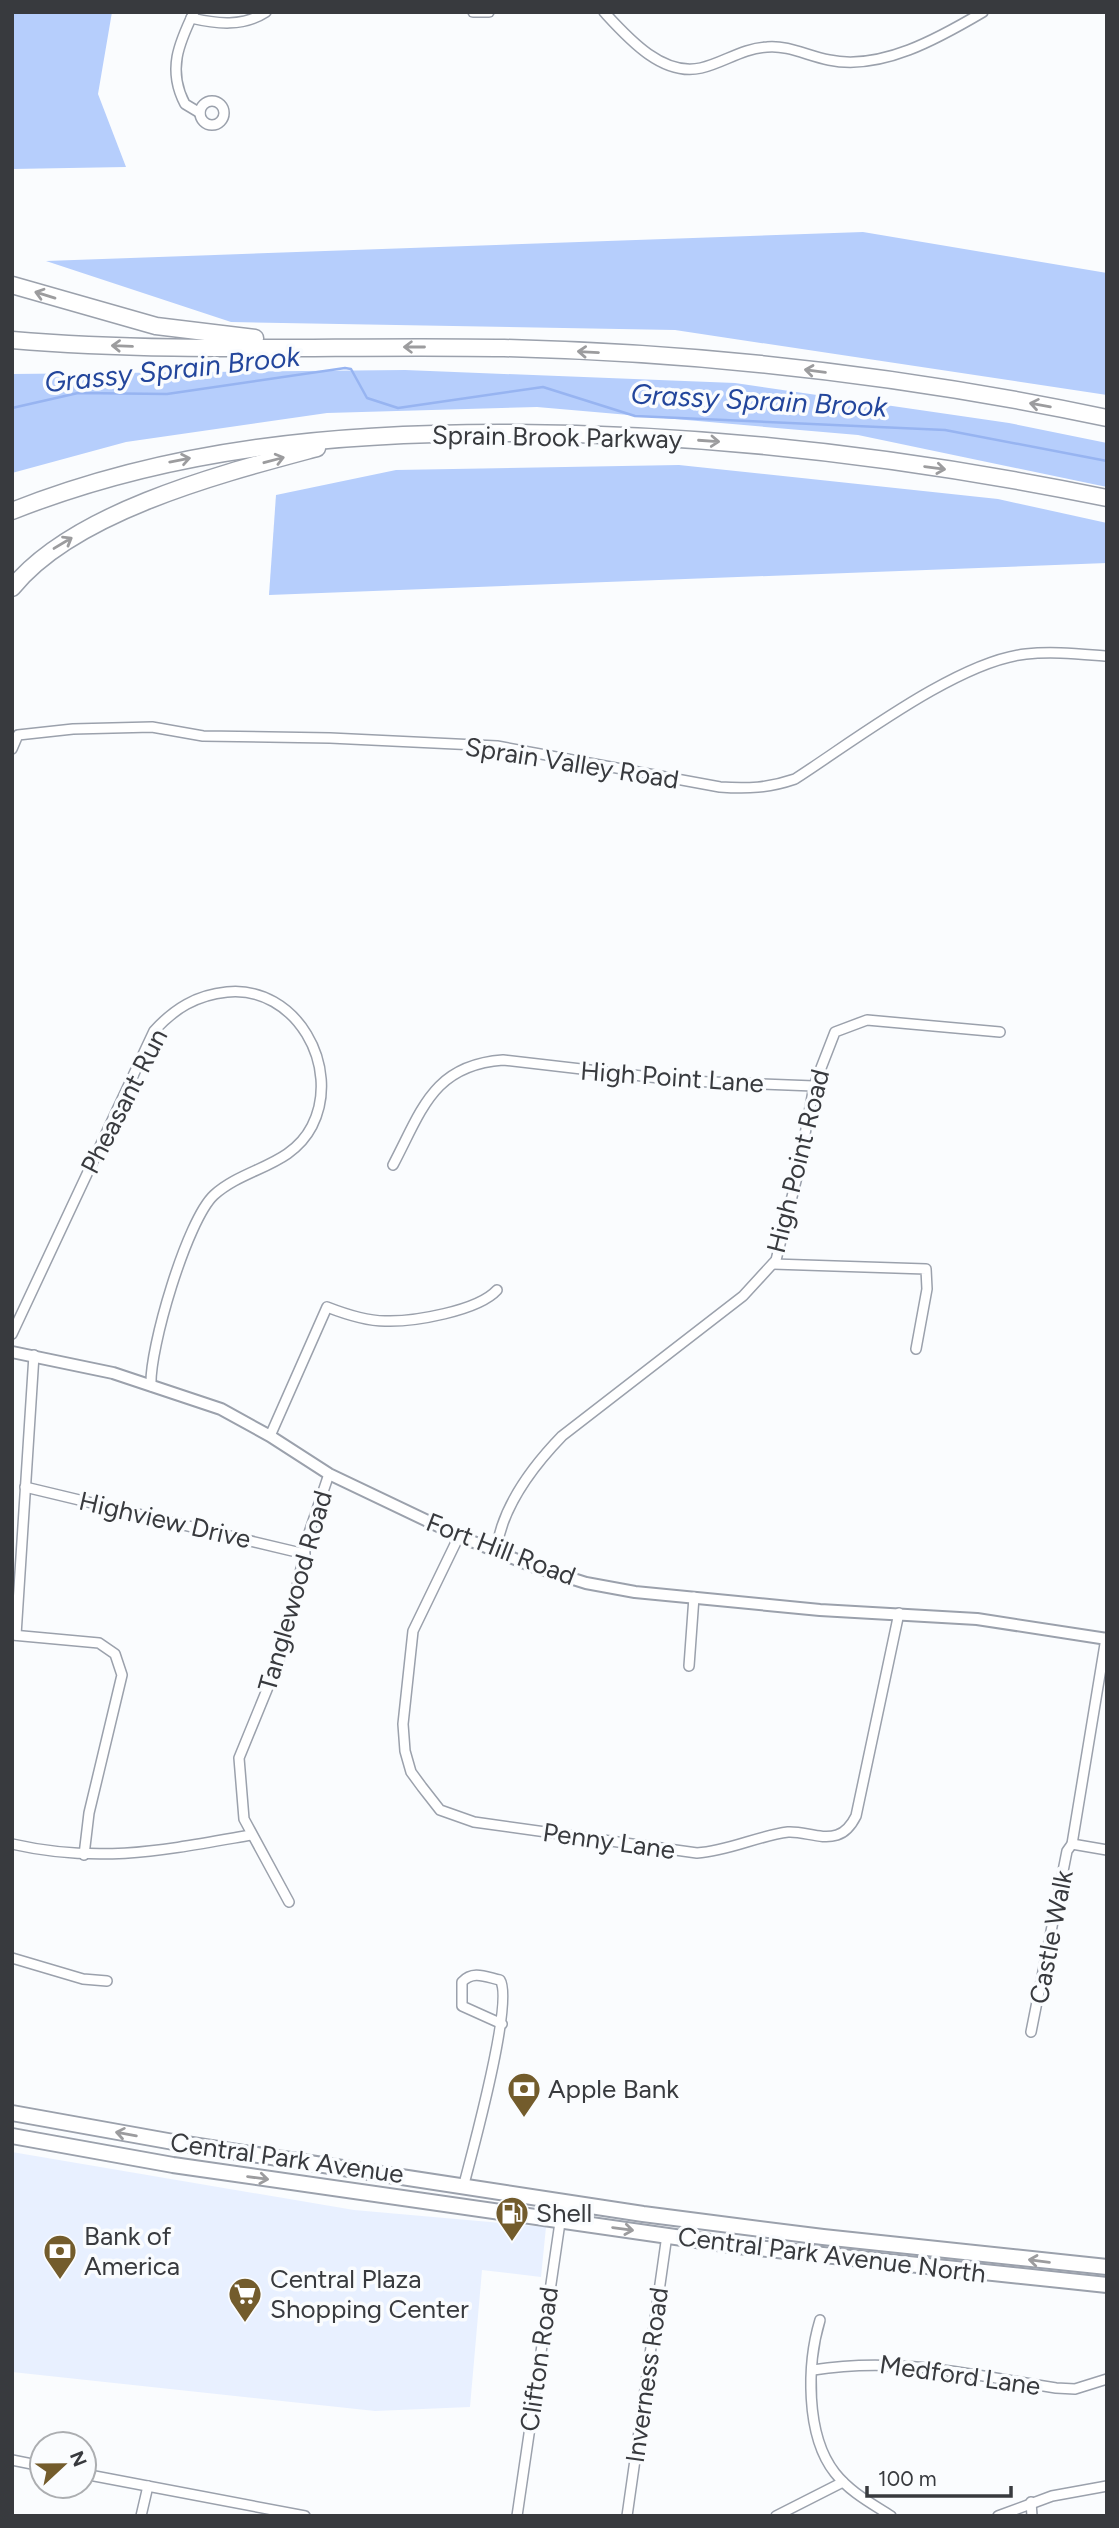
<svg xmlns="http://www.w3.org/2000/svg" width="1119" height="2528" viewBox="0 0 1119 2528" font-family="Figtree,sans-serif">
	<style>
		.built { fill: #e8f0ff }
		.forest { fill: #b6cefc }
		.lines { fill: none; stroke-linecap: round; stroke-linejoin: round }
		.stream { stroke: #97b4f1; stroke-width: 2.5 }
		.minor-casing { stroke: #9ba1ac; stroke-width: 12 }
		.tertiary-casing { stroke: #9ba1ac; stroke-width: 14 }
		.primary-casing { stroke: #9ba1ac; stroke-width: 18 }
		.motorway-casing { stroke: #9ba1ac; stroke-width: 19 }
		.minor { stroke: #fff; stroke-width: 9 }
		.tertiary { stroke: #fff; stroke-width: 10 }
		.primary { stroke: #fff; stroke-width: 14 }
		.motorway { stroke: #fff; stroke-width: 16 }
		.oneway { stroke: #9c9c9e }
		.labels { text-anchor: middle; stroke-width: 7; stroke-linejoin: round; paint-order: stroke }
		.street-label { font-size: 26px; fill: #383a3e; stroke: #fafcfe }
		.poi-label { font-size: 26px; fill: #383a3e; stroke: #fafcfe; text-anchor: start }
		.water-label { font-size: 28px; font-style: italic; fill: #23469c; stroke: #fafcfe }
	</style>
	<rect width="100%" height="100%" fill="#fafcfe"/>
	<!-- built -->
	<polygon class="built" points="12,2152 354,2210 546,2227 541,2277 482,2270 470,2407 375,2411 12,2372"/>
	<!-- forest -->
	<g class="forest">
		<polygon points="12,12 112,12 98,94 126,167 12,169"/>
		<polygon points="863,232 1107,273 1107,395 675,330 231,322 46,261"/>
		<polygon points="405,370 735,383 1009,423 1107,443 1107,487 858,435 537,407 327,413 126,442 12,473 12,374"/>
		<polygon points="679,465 998,499 1107,523 1107,563 269,595 276,495 396,470"/>
	</g>
	<g class="lines">
		<!-- stream -->
		<polyline class="stream" points="12,408 78,393 167,394 345,368 351,369 367,398 398,408 543,387 635,416 945,430 1107,461"/>
		<defs>
			<g id="minor">
				<path d="M194,12C179,43 167,70 185,104L200,113"/>
				<polyline points="473,12 489,12"/>
				<path d="M604,12C627,37 662,77 701,68C723,63 743,48 767,47C788,45 808,56 829,60C881,71 939,38 983,12"/>
				<path d="M191,18C217,24 243,27 266,12"/>
				<circle cx="212" cy="113" r="12"/>
				<path d="M12,749L18,735L73,729L152,727L203,736L330,738L497,746L720,787C747,789 769,788 795,779C854,741 958,661 1026,654C1052,651 1080,654 1107,656"/>
				<path d="M393,1165C422,1110 433,1065 503,1060L685,1081L814,1086"/>
				<polyline points="773,1264 926,1269 927,1289 916,1349"/>
				<path d="M12,1334L154,1031C174,1009 196,995 227,992C296,985 342,1067 312,1126C291,1167 245,1167 214,1195C187,1220 149,1349 151,1386"/>
				<path d="M270,1436L327,1307C345,1314 365,1321 385,1321C413,1322 478,1311 497,1290"/>
				<polyline points="25,1487 305,1554"/>
				<path d="M459,1536L413,1631L403,1724L405,1751L411,1772L422,1787L440,1810L474,1822L697,1853C729,1851 757,1836 788,1832C804,1831 821,1840 837,1835C847,1832 852,1824 856,1816L899,1613"/>
				<path d="M496,1551C502,1506 532,1467 562,1436L743,1296L776,1260L797,1177L814,1086L835,1032L867,1020L1000,1032"/>
				<polyline points="12,1635 99,1643 115,1654 122,1675 89,1813 84,1855"/>
				<polyline points="16,1635 34,1355"/>
				<polyline points="689,1666 694,1597"/>
				<path d="M12,1844C100,1864 165,1850 251,1835"/>
				<polyline points="1072,1844 1107,1850"/>
				<polyline points="289,1902 244,1819 239,1758 282,1653 309,1533 329,1474"/>
				<polyline points="12,1958 83,1979 107,1981"/>
				<polyline points="1031,2032 1067,1851 1072,1844 1106,1638"/>
				<path d="M464,2184C472,2153 514,2001 500,1980C486,1977 473,1970 462,1982V2006L502,2024"/>
				<path d="M820,2320C807,2363 805,2435 835,2473C850,2492 871,2503 891,2516"/>
				<path d="M813,2370C898,2356 972,2375 1056,2388L1075,2389L1107,2379"/>
				<polyline points="12,2460 42,2466"/>
				<polyline points="84,2474 305,2516"/>
				<polyline points="1031,2502 1032,2516"/>
				<polyline points="141,2516 148,2486"/>
				<polyline points="517,2516 563,2202"/>
				<polyline points="627,2516 667,2235"/>
				<polyline points="776,2516 843,2482"/>
				<polyline points="998,2516 1052,2496 1107,2486"/>
			</g>
			<polyline id="tertiary" points="12,1352 113,1373 221,1409 270,1436 329,1474 459,1536 532,1566 586,1583 635,1592 820,1610 977,1619 1107,1639"/>
			<g id="primary">
				<polyline points="12,2113 179,2143 643,2214 823,2237 1107,2267"/>
				<polyline points="12,2136 173,2165 738,2246 1107,2285"/>
			</g>
			<g id="motorway">
				<polyline points="12,285 156,326 255,338"/>
				<path d="M12,340C176,354 340,345 504,348C706,353 909,376 1107,418"/>
				<path d="M12,511C173,447 343,432 515,433C714,434 912,458 1107,498"/>
				<path d="M12,588C74,511 224,473 317,448"/>
			</g>
		</defs>
		<!-- minor casing -->
		<use href="#minor" class="minor-casing"/>
		<!-- tertiary casing -->
		<use href="#tertiary" class="tertiary-casing"/>
		<!-- primary casing -->
		<use href="#primary" class="primary-casing"/>
		<!-- motorway casing -->
		<use href="#motorway" class="motorway-casing"/>
		<!-- minor -->
		<use href="#minor" class="minor"/>
		<!-- tertiary -->
		<use href="#tertiary" class="tertiary"/>
		<!-- primary -->
		<use href="#primary" class="primary"/>
		<!-- motorway -->
		<use href="#motorway" class="motorway"/>
	</g>
	<!-- one-way arrows -->
	<defs><path id="oneway-shaft" d="M-6 0H5M1.5-3L5.5 0L1.5 3" fill="none" stroke-width="1.6" stroke-linecap="round" stroke-linejoin="round" transform="scale(1.75)"/></defs>
	<g class="oneway">
		<use href="#oneway-shaft" transform="translate(45 295) rotate(-163)"/>
		<use href="#oneway-shaft" transform="translate(122 346) rotate(-178)"/>
		<use href="#oneway-shaft" transform="translate(414 347) rotate(-180)"/>
		<use href="#oneway-shaft" transform="translate(588 352) rotate(-177)"/>
		<use href="#oneway-shaft" transform="translate(815 371) rotate(-173)"/>
		<use href="#oneway-shaft" transform="translate(1040 405) rotate(-170)"/>
		<use href="#oneway-shaft" transform="translate(709 441) rotate(4)"/>
		<use href="#oneway-shaft" transform="translate(180 460) rotate(-11)"/>
		<use href="#oneway-shaft" transform="translate(274 460) rotate(-15)"/>
		<use href="#oneway-shaft" transform="translate(935 468) rotate(8)"/>
		<use href="#oneway-shaft" transform="translate(63 543) rotate(-31)"/>
		<use href="#oneway-shaft" transform="translate(126 2134) rotate(-170)"/>
		<use href="#oneway-shaft" transform="translate(258 2178) rotate(8)"/>
		<use href="#oneway-shaft" transform="translate(623 2229) rotate(8)"/>
		<use href="#oneway-shaft" transform="translate(1039 2261) rotate(-173)"/>
	</g>
	<!-- icons -->
	<defs>
		<symbol id="bank-pin" viewBox="-11 -11 22 30"><path d="M0 17L-7.5 6A9.5 9.5 0 1 1 7.5 6Z" fill="#735c2c" stroke="#fafcfe"/><path d="M-6-4H6V4H-6ZM0-2.3a2.3 2.3 0 1 0 0 4.6a2.3 2.3 0 1 0 0-4.6Z" fill="#fff"/></symbol>
		<symbol id="fuel-pin" viewBox="-11 -11 22 30"><path d="M0 17L-7.5 6A9.5 9.5 0 1 1 7.5 6Z" fill="#735c2c" stroke="#fafcfe"/><path d="M-5.5-6h7V0h2V4h1.3V-2.5L3-4.5l.8-.8L6-3V5H2.5V1h-1V6h-7ZM-4.2-4.7v3.2H.2V-4.7Z" fill="#fff"/></symbol>
		<symbol id="supermarket-pin" viewBox="-11 -11 22 30"><path d="M0 17L-7.5 6A9.5 9.5 0 1 1 7.5 6Z" fill="#735c2c" stroke="#fafcfe"/><path d="M-6-5.5h2.5l.6 2H6L4.5 2H-2.5L-4.4-4H-6ZM-1.5 3.2a1.3 1.3 0 1 0 .1 0ZM3 3.2a1.3 1.3 0 1 0 .1 0Z" fill="#fff"/></symbol>
	</defs>
	<g fill-rule="evenodd">
		<use href="#bank-pin" x="505" y="2070" width="38" height="52"/>
		<use href="#fuel-pin" x="493" y="2194" width="38" height="52"/>
		<use href="#bank-pin" x="41" y="2232" width="38" height="52"/>
		<use href="#supermarket-pin" x="226" y="2275" width="38" height="52"/>
	</g>
	<g class="labels">
		<!-- street labels -->
		<g class="street-label">
			<text transform="translate(557 437) rotate(1)" y="9">Sprain Brook Parkway</text>
			<text transform="translate(572 763) rotate(9)" y="9">Sprain Valley Road</text>
			<text transform="translate(672 1077) rotate(4)" y="9">High Point Lane</text>
			<text transform="translate(124 1101) rotate(-63)" y="9">Pheasant Run</text>
			<text transform="translate(798 1161) rotate(-76)" y="9">High Point Road</text>
			<text transform="translate(165 1520) rotate(13)" y="9">Highview Drive</text>
			<text transform="translate(501 1549) rotate(21)" y="9">Fort Hill Road</text>
			<text transform="translate(295 1591) rotate(-74)" y="9">Tanglewood Road</text>
			<text transform="translate(609 1841) rotate(8)" y="9">Penny Lane</text>
			<text transform="translate(1051 1937) rotate(-79)" y="9">Castle Walk</text>
			<text transform="translate(287 2158) rotate(8)" y="9">Central Park Avenue</text>
			<text transform="translate(832 2255) rotate(7)" y="9">Central Park Avenue North</text>
			<text transform="translate(539 2359) rotate(-82)" y="9">Clifton Road</text>
			<text transform="translate(647 2375) rotate(-82)" y="9">Inverness Road</text>
			<text transform="translate(960 2375) rotate(8)" y="9">Medford Lane</text>
		</g>
		<!-- poi labels -->
		<g class="poi-label">
			<text x="548" y="2098">Apple Bank</text>
			<text x="536" y="2222">Shell</text>
			<text x="84" y="2245">Bank of<tspan x="84" dy="30">America</tspan></text>
			<text x="270" y="2288">Central Plaza<tspan x="270" dy="30">Shopping Center</tspan></text>
		</g>
		<!-- water labels -->
		<g class="water-label">
			<text transform="translate(172 369) rotate(-6)" y="10">Grassy Sprain Brook</text>
			<text transform="translate(759 400) rotate(3)" y="10">Grassy Sprain Brook</text>
		</g>
	</g>
	<!-- border -->
	<rect width="1119" height="2528" fill="none" stroke="#383a3e" stroke-width="28"/>
	<!-- north arrow -->
	<g transform="translate(63 2465) rotate(68)"><circle r="33" fill="#fafcfe" stroke="#acaeb1" stroke-width="2"/>
	<path d="M0-5L12 26L0 18L-12 26Z" fill="#735c2c"/>
	<text y="-10" font-size="19" font-weight="bold" text-anchor="middle" fill="#383a3e">N</text>
	</g>
	<!-- scale -->
	<path d="M867 2486v10h144v-10" fill="none" stroke="#383a3e" stroke-width="3.5"/>
	<text x="878" y="2486" font-size="21" fill="#383a3e" stroke="#fafcfe" stroke-width="5" paint-order="stroke">100 m</text>
</svg>
